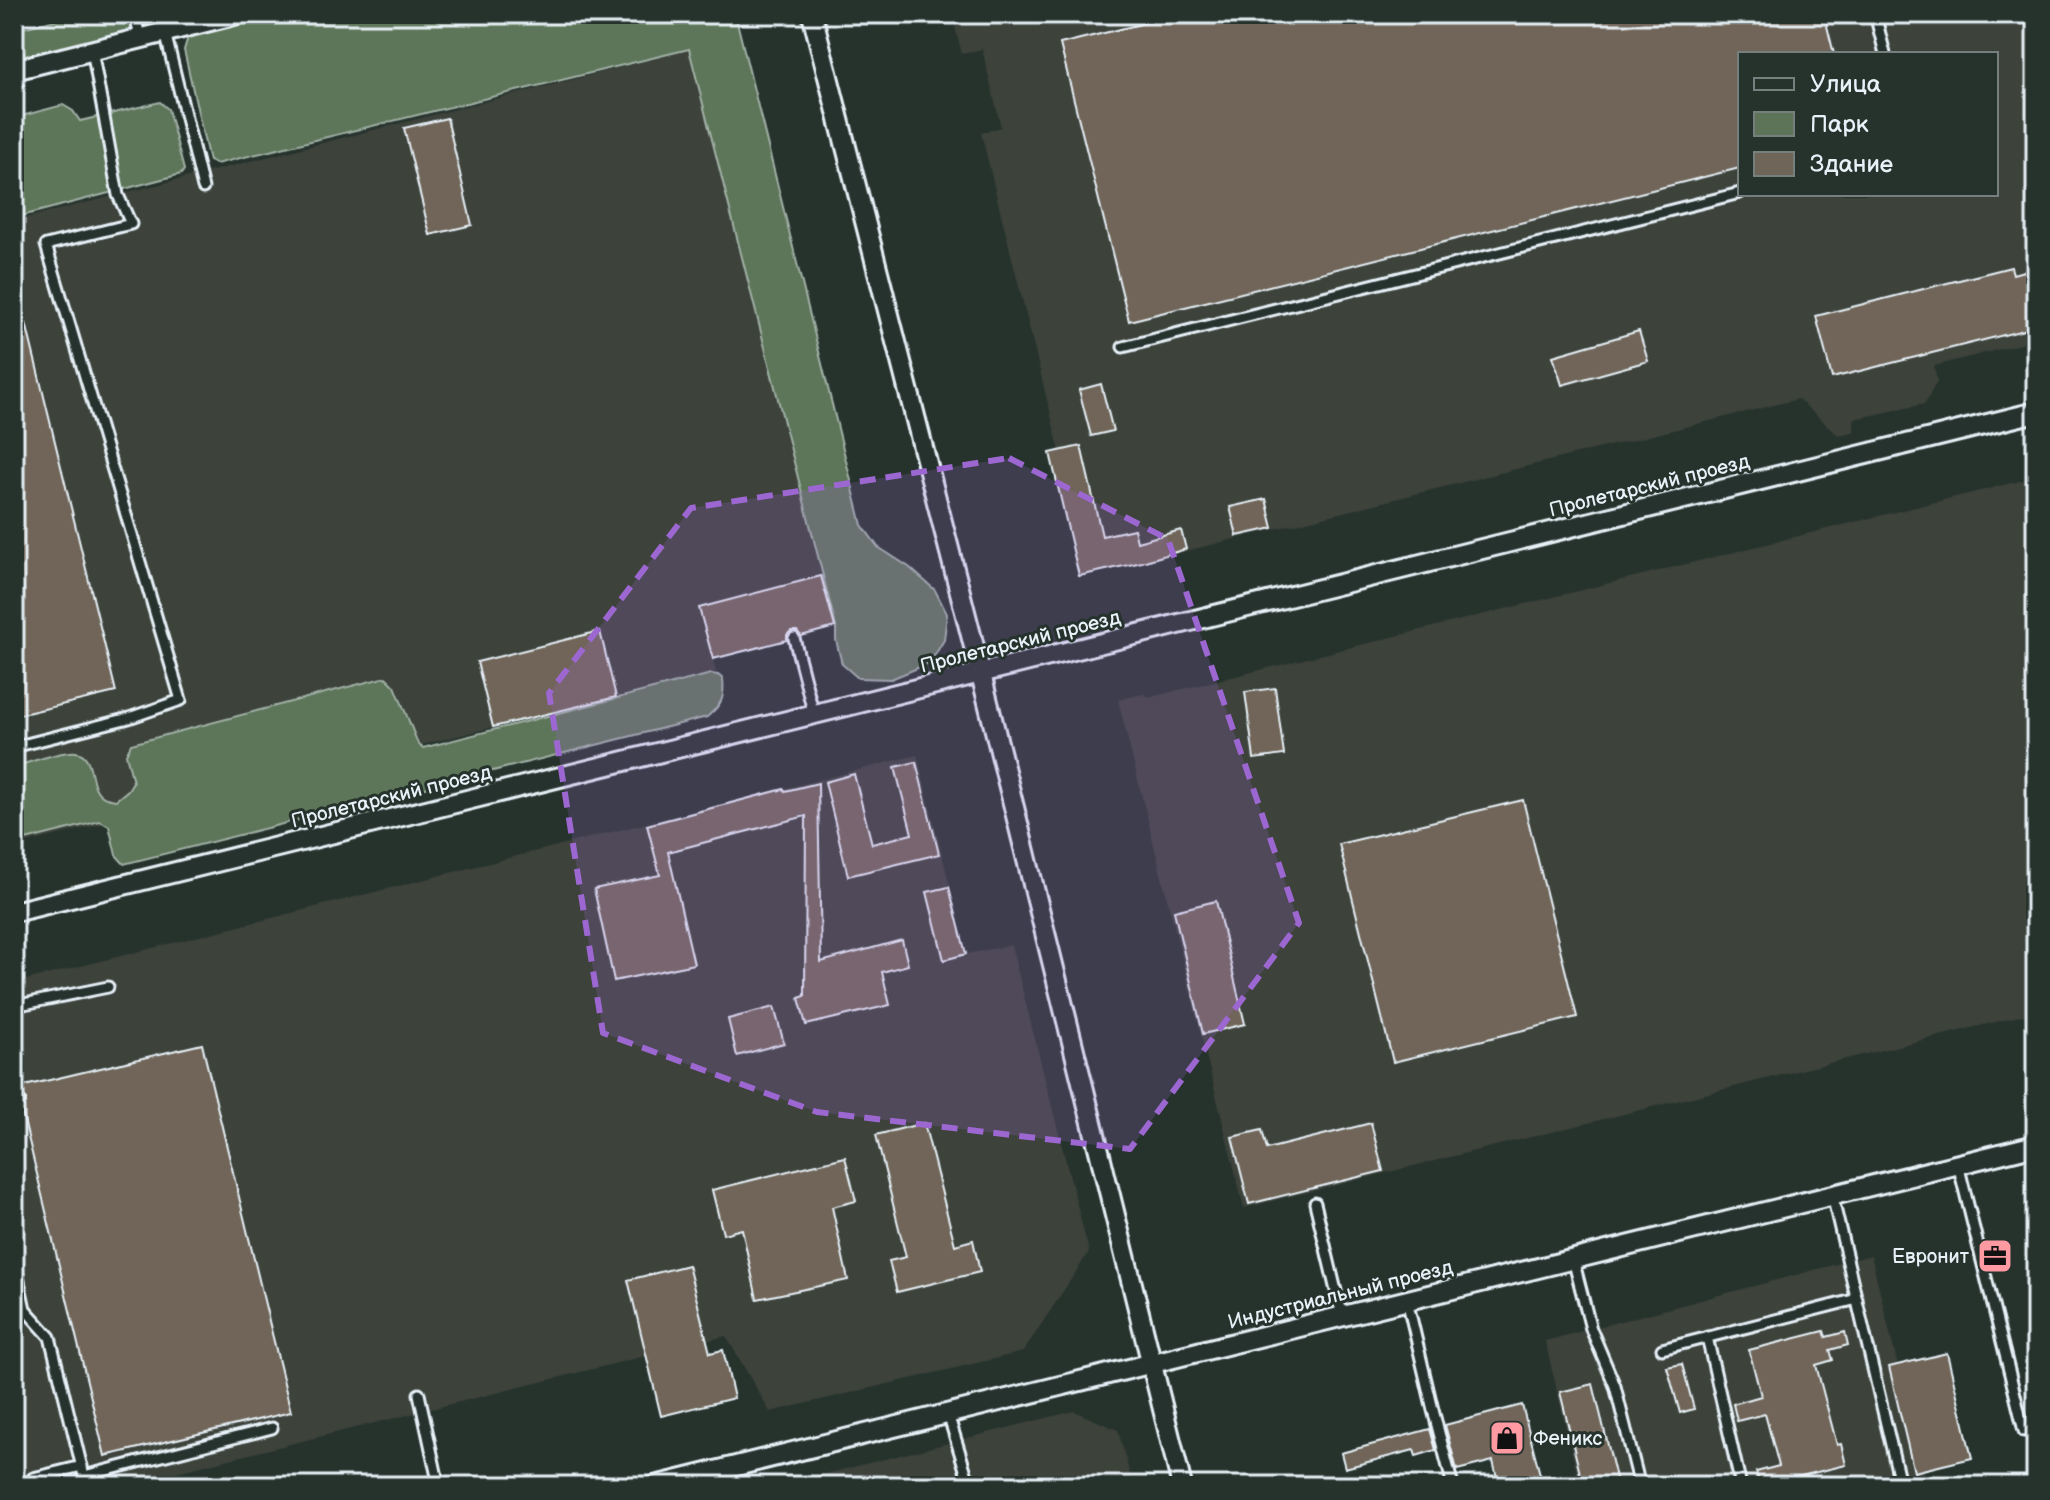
<svg xmlns="http://www.w3.org/2000/svg" width="2050" height="1500" viewBox="0 0 2050 1500" font-family="'Balsamiq Sans',sans-serif">
	<style>
		.built { fill: #3c423a; fill-rule: evenodd }
		.green { fill: #5d7458; stroke: #a2b2a8; stroke-width: 2 }
		.building { fill: #6f6558; stroke: #e8f1f8; stroke-width: 2 }
		.lines { fill: none; stroke-linecap: round; stroke-linejoin: round }
		.lane-casing { stroke: #e8f1f8; stroke-width: 15 }
		.street-casing { stroke: #e8f1f8; stroke-width: 24 }
		.lane { stroke: #26332d; stroke-width: 9 }
		.street { stroke: #26332d; stroke-width: 18 }
		.marked { fill: #9c67d0; fill-opacity: 0.2; stroke: #9c67d0; stroke-width: 6; stroke-dasharray: 16 10; stroke-linejoin: round }
		.labels { text-anchor: middle; stroke-width: 6; stroke-linejoin: round; paint-order: stroke }
		.street-label { font-size: 20px; fill: #e8f1f8; stroke: #26332d }
		.poi-label { font-size: 20px; fill: #e8f1f8; stroke: #26332d; text-anchor: end }
	</style>
	<rect width="100%" height="100%" fill="#26332d"/>
	<filter id="ink" filterUnits="userSpaceOnUse"><feTurbulence type="fractalNoise" baseFrequency=".0125" numOctaves="2"/><feDisplacementMap in="SourceGraphic" scale="16" xChannelSelector="R" yChannelSelector="G"/><feConvolveMatrix kernelMatrix="1 2 1 2 8 2 1 2 1" color-interpolation-filters="sRGB"/></filter>
	<g filter="url(#ink)">
		<!-- built -->
		<g class="built">
			<path d="M956,14H2036V340L1934,366L1937,381L1925,404L1854,419V432L1838,435L1798,399L1142,562L1134,529L1102,536L1060,452L981,133L1001,127L982,49L962,54L953,19ZM1740,54H1996V194H1740Z"/>
			<polygon points="689,50 835,627 713,659 716,672 14,846 14,221"/>
			<polygon points="2036,477 2036,1012 1244,1208 1118,700 1143,694 1151,697"/>
			<polygon points="917,755 967,954 1011,945 1089,1252 1023,1352 770,1412 726,1336 121,1486 14,1486 14,983"/>
			<polygon points="1871,1255 1927,1486 1580,1486 1545,1341"/>
			<polygon points="1074,1411 1118,1430 1133,1486 778,1486"/>
		</g>
		<!-- green -->
		<g class="green">
			<polygon points="81,14 219,14 14,65 14,30"/>
			<polygon points="260,14 735,14 862,525 878,547 909,567 935,590 947,614 944,640 930,663 891,679 858,678 842,664 836,640 836,627 689,49 216,164 209,161 184,50 188,37 196,29"/>
			<polygon points="160,102 168,109 184,170 181,174 14,218 14,118 63,105 73,111 80,121"/>
			<path d="M711,674L718,675L723,679C725,699 721,705 707,717L124,864L116,855L109,826L100,821L14,843V804L16,797L14,789V767C28,763 63,750 76,752C97,755 86,788 104,797C107,799 112,799 116,800L128,790L133,782L126,754L131,744L386,677L395,686L418,744L423,748Z"/>
		</g>
		<!-- building -->
		<g class="building">
			<polygon points="1181,14 1824,14 1834,54 1740,54 1740,168 1129,321 1060,44"/>
			<polygon points="447,118 472,225 430,235 404,128"/>
			<polygon points="2011,267 2013,274 2034,268 2036,276 2036,327 1832,378 1816,316"/>
			<polygon points="26,323 116,692 14,716 14,326"/>
			<polygon points="1639,331 1648,361 1562,385 1553,356"/>
			<polygon points="1101,384 1113,431 1091,436 1079,390"/>
			<polygon points="1081,446 1102,536 1134,529 1137,542 1181,530 1186,549 1142,562 1079,576 1050,453"/>
			<polygon points="1266,499 1273,528 1237,536 1230,507"/>
			<polygon points="821,576 835,627 801,636 797,631 791,631 787,635 787,640 713,659 699,608"/>
			<polygon points="600,631 616,697 493,727 477,662"/>
			<polygon points="1275,688 1284,755 1254,759 1245,692"/>
			<polygon points="916,762 939,854 848,876 825,782 854,774 872,844 912,834 895,767"/>
			<polygon points="818,783 821,962 902,940 908,965 882,972 890,1005 806,1025 799,998 805,996 806,816 668,852 694,964 614,981 594,889 660,875 647,825 784,789 785,791"/>
			<polygon points="1523,800 1577,1017 1393,1062 1339,844"/>
			<polygon points="949,887 966,954 944,960 927,892"/>
			<polygon points="1216,901 1245,1024 1203,1034 1174,911"/>
			<polygon points="774,1007 784,1043 737,1056 728,1019"/>
			<polygon points="202,1044 291,1412 105,1456 21,1108 26,1104 26,1099 22,1094 18,1094 16,1088"/>
			<polygon points="924,1123 955,1245 973,1240 980,1272 897,1292 889,1261 906,1257 876,1135"/>
			<polygon points="1371,1123 1383,1171 1249,1204 1232,1137 1262,1130 1267,1149"/>
			<polygon points="845,1157 856,1201 832,1207 848,1280 757,1299 742,1229 723,1234 712,1190"/>
			<polygon points="688,1265 710,1353 723,1350 734,1398 661,1416 628,1280"/>
			<polygon points="1824,1331 1826,1337 1845,1332 1848,1345 1830,1350 1833,1360 1816,1365 1837,1445 1841,1444 1846,1465 1760,1486 1756,1472 1779,1466 1765,1414 1737,1421 1733,1404 1761,1396 1749,1350"/>
			<polygon points="1947,1353 1972,1458 1914,1472 1889,1367"/>
			<polygon points="1682,1364 1694,1409 1680,1413 1667,1367"/>
			<polygon points="1593,1384 1618,1486 1583,1486 1560,1392"/>
			<polygon points="1522,1405 1543,1486 1499,1486 1493,1461 1457,1470 1445,1425"/>
			<polygon points="1430,1429 1436,1450 1416,1456 1414,1450 1345,1468 1341,1453"/>
		</g>
		<g class="lines">
			<defs>
				<g id="lane">
					<polyline points="135,14 140,38"/>
					<polyline points="1875,14 1885,54"/>
					<polyline points="165,32 203,188"/>
					<polyline points="1123,347 1740,193"/>
					<polyline points="794,638 814,715"/>
					<polyline points="14,747 129,718 181,700 46,245 131,224 118,195 92,50"/>
					<polyline points="14,1006 108,987"/>
					<polyline points="14,1102 19,1101"/>
					<polyline points="1958,1164 2024,1431"/>
					<polyline points="1832,1195 1900,1483 1888,1486"/>
					<polyline points="1315,1203 1342,1316"/>
					<polyline points="14,1258 25,1309 50,1337 84,1476 272,1428"/>
					<polyline points="1573,1259 1591,1329 1615,1386 1640,1486"/>
					<polyline points="1407,1300 1433,1410 1453,1486"/>
					<polyline points="1707,1337 1741,1486"/>
					<polyline points="1662,1349 1857,1299"/>
					<polyline points="419,1394 439,1486"/>
					<polyline points="948,1414 970,1486"/>
					<polyline points="33,1478 82,1466"/>
				</g>
				<g id="street">
					<polyline points="812,14 981,674 1182,1486"/>
					<polyline points="14,70 238,14"/>
					<polyline points="14,912 2036,412"/>
					<polyline points="655,1486 2036,1145"/>
				</g>
			</defs>
			<!-- lane casing -->
			<use href="#lane" class="lane-casing"/>
			<!-- street casing -->
			<use href="#street" class="street-casing"/>
			<!-- lane -->
			<use href="#lane" class="lane"/>
			<!-- street -->
			<use href="#street" class="street"/>
		</g>
	</g>
	<!-- marked area -->
	<path class="marked" d="M1009,458L1168,539L1299,923L1130,1149L817,1112L603,1033L549,693L691,508Z"/>
	<!-- icons -->
	<defs>
		<symbol id="office-square" viewBox="-11 -11 22 22"><rect x="-9" y="-9" width="18" height="18" rx="4" fill="#ff9aa2" stroke="#26332d"/><path d="M-6-3h4V-5.5h4V-3h4V5H-6ZM-1-4.5V-3h2v-1.5ZM-6 0V1H6V0Z" fill="#111"/></symbol>
		<symbol id="shop-square" viewBox="-11 -11 22 22"><rect x="-9" y="-9" width="18" height="18" rx="4" fill="#ff9aa2" stroke="#26332d"/><path d="M-5-2.5h2.3a2.7 3.5 0 0 1 5.4 0H5L5.5 6h-11ZM-1.5-2.5h3a1.5 2.3 0 0 0-3 0Z" fill="#111"/></symbol>
	</defs>
	<g fill-rule="evenodd">
		<use href="#office-square" x="1975" y="1236" width="40" height="40"/>
		<use href="#shop-square" x="1487" y="1418" width="40" height="40"/>
	</g>
	<g class="labels">
		<!-- street labels -->
		<g class="street-label">
			<text transform="translate(1649 485) rotate(-14)" y="7">Пролетарский проезд</text>
			<text transform="translate(1020 641) rotate(-14)" y="7">Пролетарский проезд</text>
			<text transform="translate(391 796) rotate(-14)" y="7">Пролетарский проезд</text>
			<text transform="translate(1340 1294) rotate(-14)" y="7">Индустриальный проезд</text>
		</g>
		<!-- poi labels -->
		<g class="poi-label">
			<text x="1969" y="1263">Евронит</text>
			<text x="1533" y="1445" text-anchor="start">Феникс</text>
		</g>
	</g>
	<!-- margin -->
	<rect width="2050" height="1500" fill="none" stroke="#26332d" stroke-width="48"/>
	<rect x="24" y="24" width="2002" height="1452" fill="none" stroke="#e8f1f8" stroke-width="3" filter="url(#ink)"/>
	<!-- legend -->
	<rect x="1738" y="52" width="260" height="144" fill="#26332d" stroke="#747f7e" stroke-width="2"/>
	<rect x="1754" y="78" width="40" height="12" fill="#26332d" stroke="#747f7e" stroke-width="2"/>
	<text x="1810" y="92" font-size="24" fill="#e8f1f8">Улица</text>
	<rect x="1754" y="112" width="40" height="24" fill="#5d7458" stroke="#747f7e" stroke-width="2"/>
	<text x="1810" y="132" font-size="24" fill="#e8f1f8">Парк</text>
	<rect x="1754" y="152" width="40" height="24" fill="#6f6558" stroke="#747f7e" stroke-width="2"/>
	<text x="1810" y="172" font-size="24" fill="#e8f1f8">Здание</text>
</svg>
